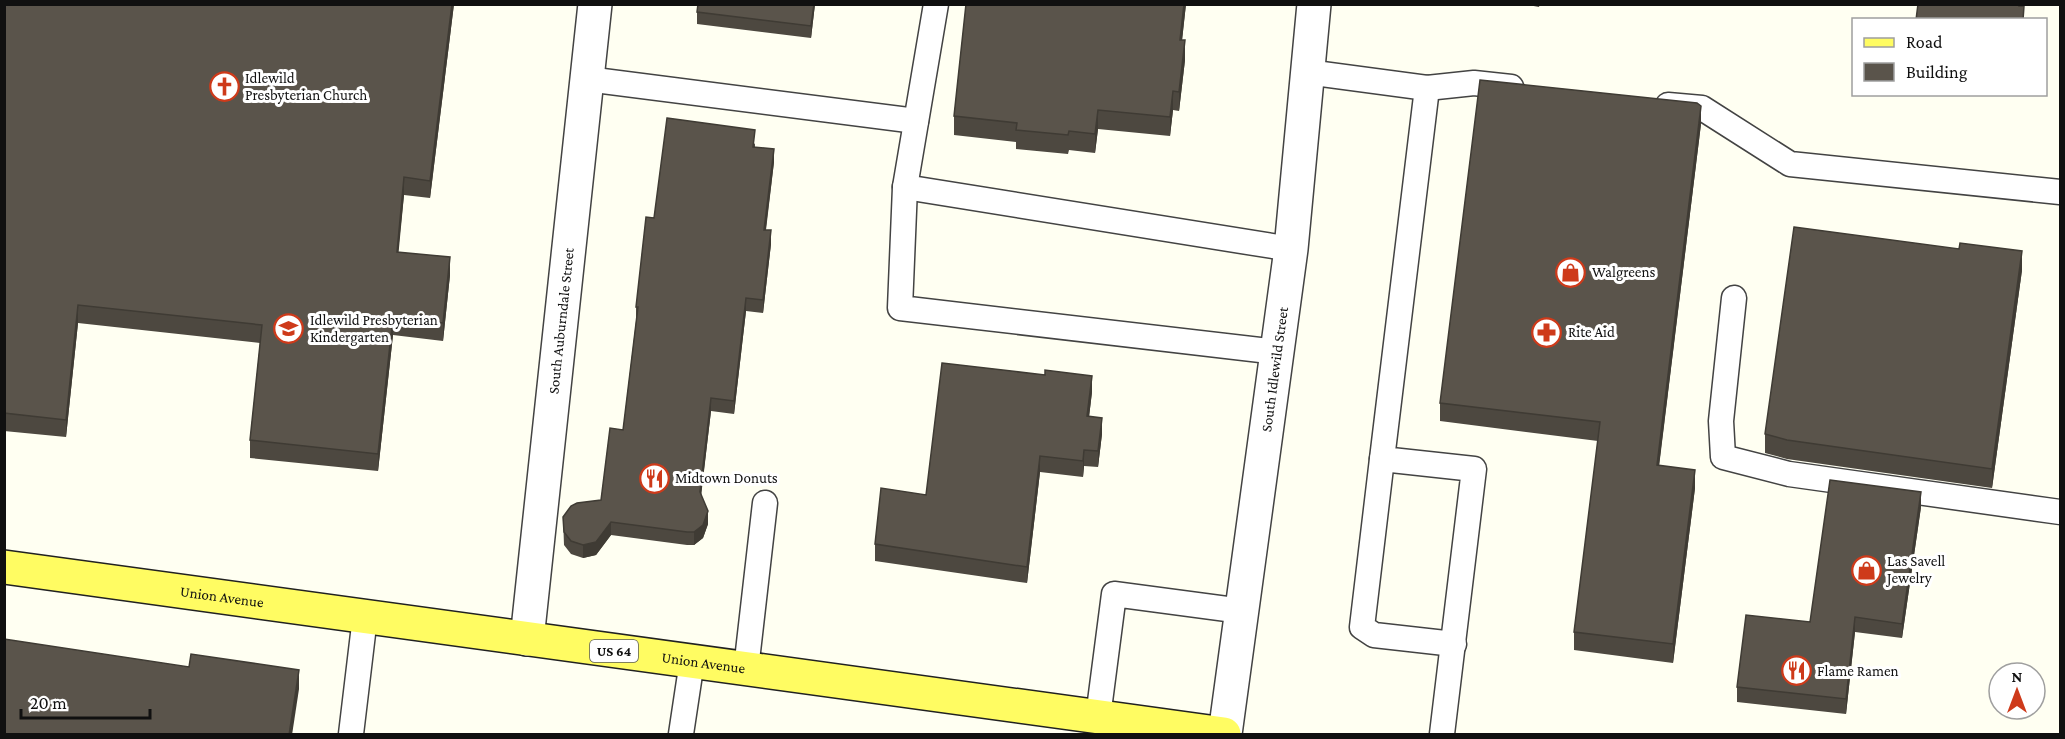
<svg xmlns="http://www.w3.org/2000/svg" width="2065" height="739" viewBox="0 0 2065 739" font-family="'Crimson Pro',serif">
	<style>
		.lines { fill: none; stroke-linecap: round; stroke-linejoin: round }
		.lane-casing { stroke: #434343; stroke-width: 27 }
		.street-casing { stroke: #434343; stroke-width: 36 }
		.primary-casing { stroke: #212121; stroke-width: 36 }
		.lane { stroke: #fff; stroke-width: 24 }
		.street { stroke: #fff; stroke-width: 33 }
		.primary { stroke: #fffc62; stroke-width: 33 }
		.wall { fill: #4d4840 }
		.shaded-wall { fill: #3f3b34 }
		.building { fill: #5a544b; stroke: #3f3b34; stroke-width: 1.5 }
		.labels { text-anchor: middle; stroke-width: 6; stroke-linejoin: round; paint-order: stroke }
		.shield { fill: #fff; stroke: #585858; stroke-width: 1.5 }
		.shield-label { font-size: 14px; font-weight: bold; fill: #101010 }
		.poi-label { font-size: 15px; fill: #101010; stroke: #fff; text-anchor: start }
		.street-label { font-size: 15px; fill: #101010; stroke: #fff }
	</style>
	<rect width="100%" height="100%" fill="#fffff2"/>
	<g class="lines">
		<defs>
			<g id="lane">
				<polyline points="936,4 905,187 1291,249"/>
				<polyline points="1307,72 1427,88 1382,459 1474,469 1442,734"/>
				<polyline points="587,79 916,121"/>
				<polyline points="1427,88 1474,83 1511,87"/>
				<polyline points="1668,105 1702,108 1790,164 2060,192"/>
				<polyline points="905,187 900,308 1277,352"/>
				<polyline points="1734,298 1721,421 1723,457 1789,474 2060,512"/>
				<polyline points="1382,459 1362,627 1374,635 1454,644"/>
				<polyline points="746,669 765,503"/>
				<polyline points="1098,717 1114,594 1242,611"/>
				<polyline points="351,734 365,617"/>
				<polyline points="681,734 692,661"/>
			</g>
			<g id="street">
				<path id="s1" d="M527,639L595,4"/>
				<path id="s2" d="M1225,734L1291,249L1314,4"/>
			</g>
			<g id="primary">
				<path id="s3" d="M4,567L1224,734"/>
			</g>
		</defs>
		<!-- lane casing -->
		<use href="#lane" class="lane-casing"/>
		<!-- street casing -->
		<use href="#street" class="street-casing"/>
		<!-- primary casing -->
		<use href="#primary" class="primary-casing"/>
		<!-- lane -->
		<use href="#lane" class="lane"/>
		<!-- street -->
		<use href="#street" class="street"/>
		<!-- primary -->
		<use href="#primary" class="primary"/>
	</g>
	<!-- wall -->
	<g class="wall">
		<polygon points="4,4 454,4 430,198 404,195 398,252 450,275 443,341 393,335 378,471 250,458 250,440 260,343 78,323 66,437 4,431"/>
		<polygon points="815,4 811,38 697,24 697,12"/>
		<polygon points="966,4 1186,4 1182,40 1185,60 1179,111 1173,110 1170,136 1098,129 1095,153 1069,150 1068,154 1016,149 1016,142 954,135 954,116"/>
		<polygon points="1522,4 1540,4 1539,7"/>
		<polygon points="1701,124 1659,465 1695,488 1673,663 1574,650 1574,632 1598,441 1440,421 1440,403"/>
		<polygon points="755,143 755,147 774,162 766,230 771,244 763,313 746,311 734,414 711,411 701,495 708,524 703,538 694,545 687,545 611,535 596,555 583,558 571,554 564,545 563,517 601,500 623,430 636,321 636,307"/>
		<polygon points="2022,270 1992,488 1787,459 1765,453 1765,434"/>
		<polygon points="1092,392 1089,417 1102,434 1098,467 1084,466 1083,477 1040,472 1027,583 875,561 875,544 926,495"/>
		<polygon points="1921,507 1902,638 1855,632 1846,714 1737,702 1737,687 1810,622"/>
	</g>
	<!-- shaded-wall -->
	<g class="shaded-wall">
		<polygon points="452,4 454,4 430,198 430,181"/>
		<polygon points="814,4 815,4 811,38 811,26"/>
		<polygon points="1184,4 1186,4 1180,59 1180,40"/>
		<polygon points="1185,40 1185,60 1179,111 1179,92"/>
		<polygon points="1173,91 1173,110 1170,136 1170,117"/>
		<polygon points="1701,106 1701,124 1657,483 1657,465"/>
		<polygon points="1098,110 1098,129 1095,153 1095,134"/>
		<polygon points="774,149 774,162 764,243 764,230"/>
		<polygon points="404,177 404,195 397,269 397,252"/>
		<polygon points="771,230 771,244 763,313 763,300"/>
		<polygon points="2022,251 2022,270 1992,488 1992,469"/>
		<polygon points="450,257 450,275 443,341 443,323"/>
		<polygon points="746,298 746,311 734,414 734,401"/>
		<polygon points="78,305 78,323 66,437 66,420"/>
		<polygon points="393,317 393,335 378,471 378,454"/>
		<polygon points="1092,376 1092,392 1087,433 1087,416"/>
		<polygon points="711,398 711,411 700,505 700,492"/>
		<polygon points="1102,418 1102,434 1098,467 1098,451"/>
		<polygon points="1084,450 1084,466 1083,477 1083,461"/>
		<polygon points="1040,456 1040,472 1027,583 1027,567"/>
		<polygon points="1695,470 1695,488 1673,663 1673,644"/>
		<polygon points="1921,492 1921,507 1902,638 1902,624"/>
		<polygon points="708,511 708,524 703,538 694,545 694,532"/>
		<polygon points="611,522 611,535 596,555 583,558 583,545"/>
		<polygon points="1855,617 1855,632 1846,714 1846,699"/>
		<polygon points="299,670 299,689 292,735 289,735"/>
	</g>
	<!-- building -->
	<g class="building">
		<polygon points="4,4 452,4 430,181 404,177 397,252 450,257 443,323 393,317 378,454 250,440 262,325 78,305 66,420 4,413"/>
		<polygon points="698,4 814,4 811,26 697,12"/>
		<polygon points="966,4 1184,4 1180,40 1185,40 1179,92 1173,91 1170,117 1098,110 1095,134 1069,131 1068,135 1016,130 1017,123 954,116"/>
		<polygon points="1918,4 2019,4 2019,6 2024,6 2023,20 1916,20"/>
		<polygon points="1480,80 1697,103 1701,106 1657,465 1695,470 1673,644 1574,632 1600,422 1440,403"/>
		<polygon points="667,118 755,130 753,147 774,149 764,230 771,230 763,300 746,298 734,401 711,398 700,492 708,511 703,525 694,532 687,532 611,522 596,542 583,545 571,541 564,532 563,517 571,506 577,503 601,500 610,428 623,430 638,307 636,307 646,217 654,218"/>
		<polygon points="1794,227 1959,249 1960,243 2022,251 1992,469 1787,440 1765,434"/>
		<polygon points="942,363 1045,375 1045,370 1092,376 1087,416 1102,418 1098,451 1084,450 1083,461 1040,456 1027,567 875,544 881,488 926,495"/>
		<polygon points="1830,480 1921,492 1902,624 1855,617 1846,699 1737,687 1746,615 1810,622"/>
		<polygon points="4,639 189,667 191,654 299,670 289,735 4,735"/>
	</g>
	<!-- icons -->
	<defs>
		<symbol id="church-ring" viewBox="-11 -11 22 22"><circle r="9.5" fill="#fff" stroke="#ce3a1a" stroke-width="1.5"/><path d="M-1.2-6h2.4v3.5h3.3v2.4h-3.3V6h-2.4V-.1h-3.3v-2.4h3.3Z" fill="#ce3a1a"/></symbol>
		<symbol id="shop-ring" viewBox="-11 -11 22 22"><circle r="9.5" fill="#fff" stroke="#ce3a1a" stroke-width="1.5"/><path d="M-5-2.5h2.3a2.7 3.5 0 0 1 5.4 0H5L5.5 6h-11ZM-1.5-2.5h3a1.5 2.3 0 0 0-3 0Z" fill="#ce3a1a"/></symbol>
		<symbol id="school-ring" viewBox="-11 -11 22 22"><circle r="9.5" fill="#fff" stroke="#ce3a1a" stroke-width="1.5"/><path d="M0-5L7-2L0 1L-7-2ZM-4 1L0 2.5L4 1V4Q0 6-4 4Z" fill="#ce3a1a"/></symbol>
		<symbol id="pharmacy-ring" viewBox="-11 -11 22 22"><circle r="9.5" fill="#fff" stroke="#ce3a1a" stroke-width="1.5"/><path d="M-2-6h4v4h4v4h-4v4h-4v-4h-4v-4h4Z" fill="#ce3a1a"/></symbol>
		<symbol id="restaurant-ring" viewBox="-11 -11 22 22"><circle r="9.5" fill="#fff" stroke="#ce3a1a" stroke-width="1.5"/><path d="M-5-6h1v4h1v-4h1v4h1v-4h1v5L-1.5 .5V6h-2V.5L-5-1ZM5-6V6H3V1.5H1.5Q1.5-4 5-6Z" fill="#ce3a1a"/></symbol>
	</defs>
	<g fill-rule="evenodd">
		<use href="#church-ring" x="208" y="70" width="33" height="33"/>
		<use href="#shop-ring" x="1554" y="256" width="33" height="33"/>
		<use href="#school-ring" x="272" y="312" width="33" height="33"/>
		<use href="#pharmacy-ring" x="1530" y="316" width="33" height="33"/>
		<use href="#restaurant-ring" x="638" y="462" width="33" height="33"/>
		<use href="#shop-ring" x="1850" y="554" width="33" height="33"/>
		<use href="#restaurant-ring" x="1780" y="654" width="33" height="33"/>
	</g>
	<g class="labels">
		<!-- shield labels -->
		<rect class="shield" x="590" y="640" width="48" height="22" rx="4.5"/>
		<g class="shield-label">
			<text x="614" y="656">US 64</text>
		</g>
		<!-- poi labels -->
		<g class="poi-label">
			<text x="245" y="83">Idlewild<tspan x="245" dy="17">Presbyterian Church</tspan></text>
			<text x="1592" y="277">Walgreens</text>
			<text x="310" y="325">Idlewild Presbyterian<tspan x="310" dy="17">Kindergarten</tspan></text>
			<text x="1568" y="337">Rite Aid</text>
			<text x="675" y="483">Midtown Donuts</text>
			<text x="1887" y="566">Las Savell<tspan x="1887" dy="17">Jewelry</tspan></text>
			<text x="1817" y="676">Flame Ramen</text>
		</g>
		<!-- street labels -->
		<g class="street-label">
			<text dy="5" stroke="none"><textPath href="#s1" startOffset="320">South Auburndale Street</textPath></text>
			<text dy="5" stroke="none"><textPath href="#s2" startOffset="368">South Idlewild Street</textPath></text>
			<text dy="5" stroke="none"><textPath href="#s3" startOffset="220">Union Avenue</textPath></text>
			<text dy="5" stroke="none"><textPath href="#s3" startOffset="706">Union Avenue</textPath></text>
		</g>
	</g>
	<!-- border -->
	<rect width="2065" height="739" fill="none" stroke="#101010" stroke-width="12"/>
	<!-- legend -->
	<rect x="1852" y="18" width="195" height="78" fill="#ffffff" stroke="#9f9f9f" stroke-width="1.5"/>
	<rect x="1864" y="38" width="30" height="9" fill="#fffc62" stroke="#9f9f9f" stroke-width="1.5"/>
	<text x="1906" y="48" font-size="18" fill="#101010">Road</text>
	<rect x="1864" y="63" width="30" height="18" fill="#5a544b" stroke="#9f9f9f" stroke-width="1.5"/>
	<text x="1906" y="78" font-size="18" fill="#101010">Building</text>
	<!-- north arrow -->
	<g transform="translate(2017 691)"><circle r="28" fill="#ffffff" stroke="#9f9f9f" stroke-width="1.5"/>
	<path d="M0-4.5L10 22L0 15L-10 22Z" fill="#ce3a1a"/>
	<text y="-9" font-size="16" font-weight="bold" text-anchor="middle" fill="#101010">N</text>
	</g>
	<!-- scale -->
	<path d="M21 709v9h129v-9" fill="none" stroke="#101010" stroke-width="3"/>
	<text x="30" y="709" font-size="18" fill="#101010" stroke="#ffffff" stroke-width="4.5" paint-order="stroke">20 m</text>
</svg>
